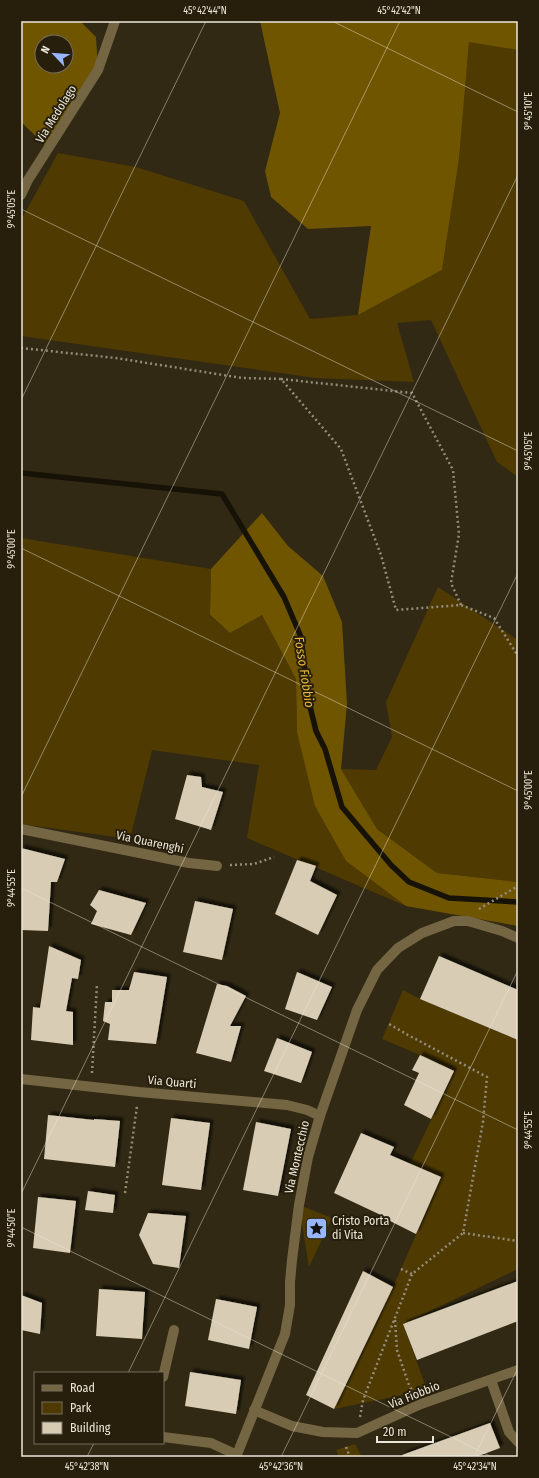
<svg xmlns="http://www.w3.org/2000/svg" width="539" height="1478" viewBox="0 0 539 1478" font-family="'Fira Sans Condensed',sans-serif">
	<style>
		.green { fill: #4f3b02 }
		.forest { fill: #705500; fill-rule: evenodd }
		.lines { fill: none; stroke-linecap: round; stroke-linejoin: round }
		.stream { stroke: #171206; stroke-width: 5.5 }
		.building { fill: #d8cdb4; filter: url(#shadow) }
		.path { stroke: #938c7c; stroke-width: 2.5; stroke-dasharray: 2 3; stroke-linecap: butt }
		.minor { stroke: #756643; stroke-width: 10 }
		.ticks { fill: none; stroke: #ede7db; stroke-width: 1; stroke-opacity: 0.45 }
		.labels { text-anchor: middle; stroke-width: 4; stroke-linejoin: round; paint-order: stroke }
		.street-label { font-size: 12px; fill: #ede7db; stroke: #271f0b }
		.poi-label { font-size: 12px; fill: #ede7db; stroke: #271f0b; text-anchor: start }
		.water-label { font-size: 13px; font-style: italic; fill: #ebba38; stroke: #271f0b }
		.neatline { fill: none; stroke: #ede7db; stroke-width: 1.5 }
		.ticks-label { font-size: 10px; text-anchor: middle; fill: #ede7db }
	</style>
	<defs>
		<filter id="shadow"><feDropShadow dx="3.5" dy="-3.5" stdDeviation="1" flood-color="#0009"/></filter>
	</defs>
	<rect width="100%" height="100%" fill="#312914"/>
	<!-- green -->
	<g class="green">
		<polygon points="469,41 518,50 518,477 497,462 431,320 397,323 414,382 316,378 21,336 21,220 58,153 136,167 244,201 310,319 358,315 442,270 459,159"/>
		<polygon points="21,538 211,569 210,616 230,633 262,615 296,679 297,732 346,861 406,906 247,838 259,765 152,750 130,839 21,824"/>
		<polygon points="438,587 518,640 518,882 437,873 377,829 341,769 376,770 392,737 386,702"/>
		<polygon points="403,990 420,999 518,1040 518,1269 403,1324 427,1390 334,1409 393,1287 441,1178 410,1164 454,1072 420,1055 382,1039"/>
		<polygon points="299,1205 332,1218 309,1267"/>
		<polygon points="355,1444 362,1457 339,1457 336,1450"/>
	</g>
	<!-- forest -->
	<g class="forest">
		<path d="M21,21H80L96,37L98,70L49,149L21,122ZM42,42H66V66H42Z"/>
		<polygon points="260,21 518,21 518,50 469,42 459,159 442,270 358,315 371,226 308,229 271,197 265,171 280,113"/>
		<polygon points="262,513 288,546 323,576 342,622 347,704 341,769 377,829 437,873 518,882 518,926 406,906 346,861 315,806 297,732 296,679 262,615 230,633 210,615 211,569"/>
	</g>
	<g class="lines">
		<!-- stream -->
		<polyline class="stream" points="21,473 222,494 284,597 301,637 308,698 316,731 325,749 342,807 391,865 409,882 449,898 518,902"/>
	</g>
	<!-- building -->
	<g class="building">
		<polygon points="187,775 201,777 202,787 223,792 211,830 175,819"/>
		<polygon points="21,848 65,859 57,882 51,882 48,931 21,930"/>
		<polygon points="297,860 316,866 310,881 337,895 318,935 275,914"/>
		<polygon points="99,890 146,903 131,935 91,924 97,911 90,905"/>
		<polygon points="195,901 233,909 222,960 183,952"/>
		<polygon points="49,946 81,960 78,979 72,978 66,1011 73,1012 73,1045 31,1040 33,1007 40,1008"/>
		<polygon points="439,956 518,990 518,1040 420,999"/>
		<polygon points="134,972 167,977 156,1044 108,1040 110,1024 103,1021 105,1002 112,1002 112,990 129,990"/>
		<polygon points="297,972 332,987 317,1020 285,1009"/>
		<polygon points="217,984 227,986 246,996 230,1026 241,1026 231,1062 196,1053"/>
		<polygon points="277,1038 312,1052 301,1083 264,1071"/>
		<polygon points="420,1055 454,1071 431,1119 404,1105 419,1073 412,1070"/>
		<polygon points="48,1115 94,1120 94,1119 120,1121 115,1167 44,1159"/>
		<polygon points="171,1118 210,1123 201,1190 162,1185"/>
		<polygon points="256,1122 291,1129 278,1196 243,1190"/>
		<polygon points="361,1133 394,1147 390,1155 441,1177 416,1234 384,1218 385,1217 334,1193"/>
		<polygon points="88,1191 115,1195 113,1213 85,1210"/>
		<polygon points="38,1197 76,1201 70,1253 33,1248"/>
		<polygon points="148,1213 186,1216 179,1268 153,1264 139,1235"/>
		<polygon points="363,1271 393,1287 334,1409 306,1395"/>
		<polygon points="518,1281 518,1321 417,1360 403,1324"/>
		<polygon points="99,1289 145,1292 142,1339 96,1336"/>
		<polygon points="21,1295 42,1303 40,1334 21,1330"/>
		<polygon points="216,1299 257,1307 249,1349 208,1340"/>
		<polygon points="190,1372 241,1380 236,1414 185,1406"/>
		<polygon points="490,1423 500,1448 476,1457 403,1457 402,1455"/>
	</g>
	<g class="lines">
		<!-- path -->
		<g class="path">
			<polyline points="21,348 116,358 242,378 281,379 341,449 381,555 396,610 461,605 494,618 518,656"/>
			<polyline points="281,379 412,393 453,470 459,534 451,583 461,605"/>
			<polyline points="230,865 254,864 274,857"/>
			<polyline points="479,909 518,886"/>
			<polyline points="92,1073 97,984"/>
			<polyline points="125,1193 137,1106"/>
			<polyline points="463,1233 518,1241"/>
			<polyline points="401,1269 412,1274"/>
			<polyline points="395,1320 397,1350 409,1385 413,1392"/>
			<polyline points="360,1417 363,1400 412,1274 463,1233 483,1122 487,1077 408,1035 389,1024"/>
			<polyline points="346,1447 350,1457"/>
		</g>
		<!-- minor -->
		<g class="minor">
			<polyline points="21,195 28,180 98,70 115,21"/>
			<polyline points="21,829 189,863 217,866"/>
			<polyline points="21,1079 139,1092 287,1105 307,1110 320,1116"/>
			<polyline points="163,1377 174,1330"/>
			<polyline points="491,1380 509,1432 518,1442"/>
			<polyline points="254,1410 292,1426 323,1432 357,1433 421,1404 518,1370"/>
			<polyline points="163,1437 211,1443 237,1455"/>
			<polyline points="236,1457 285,1334 290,1305 290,1282 292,1260 299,1205 308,1157 320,1116 357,1010 377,970 398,948 422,933 454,921 468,921 502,931 518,938"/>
		</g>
	</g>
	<!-- ticks -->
	<path class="ticks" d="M332,21L518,112M21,209L518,451M21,400L206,21M21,548L518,791M21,797L400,21M21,888L518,1130M21,1194L518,175M21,1227L492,1457M128,1373L518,573M87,1457L94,1443M281,1457L518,970M474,1457L518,1368"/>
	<!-- icons -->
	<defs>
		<symbol id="sight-square" viewBox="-11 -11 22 22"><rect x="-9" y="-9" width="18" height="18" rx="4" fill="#98b5fd" stroke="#271f0b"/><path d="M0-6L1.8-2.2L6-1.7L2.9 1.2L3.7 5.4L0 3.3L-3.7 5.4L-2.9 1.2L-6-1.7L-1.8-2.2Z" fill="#111"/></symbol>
	</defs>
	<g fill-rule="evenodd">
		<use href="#sight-square" x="304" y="1216" width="25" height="25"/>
	</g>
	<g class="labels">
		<!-- street labels -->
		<g class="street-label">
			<text transform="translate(56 114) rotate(-58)" y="4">Via Medolago</text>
			<text transform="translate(150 842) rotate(12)" y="4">Via Quarenghi</text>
			<text transform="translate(172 1082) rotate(5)" y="4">Via Quarti</text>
			<text transform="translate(297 1157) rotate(-77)" y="4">Via Montecchio</text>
			<text transform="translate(414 1395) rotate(-22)" y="4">Via Fiobbio</text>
		</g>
		<!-- poi labels -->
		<g class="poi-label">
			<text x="332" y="1225">Cristo Porta<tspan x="332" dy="14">di Vita</tspan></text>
		</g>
		<!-- water labels -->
		<g class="water-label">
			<text transform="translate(305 672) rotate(81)" y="5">Fosso Fiobbio</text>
		</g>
	</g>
	<!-- border -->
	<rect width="539" height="1478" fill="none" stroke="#271f0b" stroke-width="44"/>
	<!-- legend -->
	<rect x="34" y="1372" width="130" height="72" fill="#271f0b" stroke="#766f5e"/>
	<rect x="42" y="1385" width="20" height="6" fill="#756643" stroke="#766f5e"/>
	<text x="70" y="1392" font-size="12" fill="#ede7db">Road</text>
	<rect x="42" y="1402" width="20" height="12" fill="#4f3b02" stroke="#766f5e"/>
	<text x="70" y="1412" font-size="12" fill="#ede7db">Park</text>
	<rect x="42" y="1422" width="20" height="12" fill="#d8cdb4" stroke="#766f5e"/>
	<text x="70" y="1432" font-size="12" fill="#ede7db">Building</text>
	<!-- north arrow -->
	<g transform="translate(54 54) rotate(296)"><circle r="19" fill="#271f0b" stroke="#766f5e"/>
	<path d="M0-3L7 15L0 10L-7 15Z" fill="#98b5fd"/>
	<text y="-6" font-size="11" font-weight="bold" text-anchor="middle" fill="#ede7db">N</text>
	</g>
	<!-- scale -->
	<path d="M377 1436v6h56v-6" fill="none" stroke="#ede7db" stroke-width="2"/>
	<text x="383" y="1436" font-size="12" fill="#ede7db" stroke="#271f0b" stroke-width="3" paint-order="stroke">20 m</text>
	<rect x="22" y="22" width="495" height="1434" class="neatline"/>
	<g class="ticks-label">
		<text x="205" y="14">45°42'44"N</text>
		<text x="399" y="14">45°42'42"N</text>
		<text transform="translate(528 111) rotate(-90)" y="4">9°45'10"E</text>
		<text transform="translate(11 209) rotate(-90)" y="4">9°45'05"E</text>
		<text transform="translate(528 451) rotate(-90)" y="4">9°45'05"E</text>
		<text transform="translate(11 549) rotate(-90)" y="4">9°45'00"E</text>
		<text transform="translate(528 790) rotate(-90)" y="4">9°45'00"E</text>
		<text transform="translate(11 888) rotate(-90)" y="4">9°44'55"E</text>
		<text transform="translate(528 1130) rotate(-90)" y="4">9°44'55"E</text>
		<text transform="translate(11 1228) rotate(-90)" y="4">9°44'50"E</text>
		<text x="87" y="1470">45°42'38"N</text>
		<text x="281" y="1470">45°42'36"N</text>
		<text x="475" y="1470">45°42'34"N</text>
	</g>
</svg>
